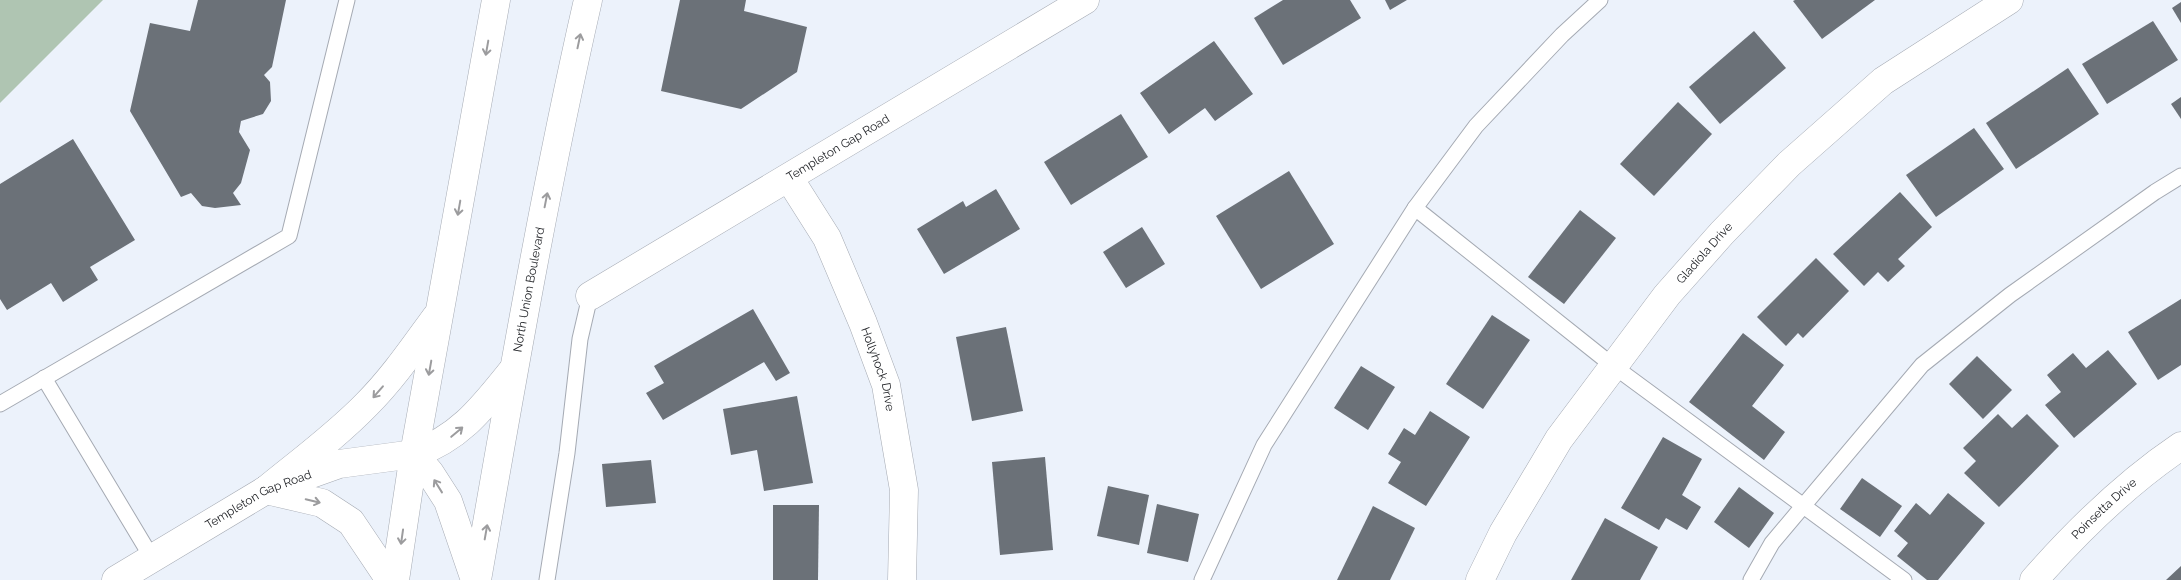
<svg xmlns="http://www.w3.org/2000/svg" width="2181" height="580" viewBox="0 0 2181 580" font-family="Raleway,sans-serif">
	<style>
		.green { fill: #afc5b2 }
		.building { fill: #6b7178 }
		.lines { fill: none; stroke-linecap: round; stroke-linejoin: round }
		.service-casing { stroke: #a5aab3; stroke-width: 17 }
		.minor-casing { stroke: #a5aab3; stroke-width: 29 }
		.primary-casing { stroke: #a5aab3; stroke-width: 29 }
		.service { stroke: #fff; stroke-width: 15 }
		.minor { stroke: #fff; stroke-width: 28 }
		.primary { stroke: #fff; stroke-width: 28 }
		.oneway { stroke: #9c9c9e }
		.labels { text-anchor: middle; stroke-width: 4.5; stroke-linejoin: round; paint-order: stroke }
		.street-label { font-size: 12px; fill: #222428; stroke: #fff }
	</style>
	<rect width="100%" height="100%" fill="#ecf2fb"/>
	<!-- green -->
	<polygon class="green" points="0,0 103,0 0,103"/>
	<!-- building -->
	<g class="building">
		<polygon points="198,0 286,0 272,67 264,75 270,82 271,101 263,114 241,121 239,132 250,150 241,183 233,193 241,205 215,208 202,206 191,193 181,197 130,111 150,23 190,31"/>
		<polygon points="680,0 746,0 744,11 807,27 797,72 741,109 661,91"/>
		<polygon points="1283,0 1350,0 1361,18 1283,65 1254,18"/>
		<polygon points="1385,0 1407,0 1390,10"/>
		<polygon points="1795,0 1875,0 1822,39 1793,1"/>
		<polygon points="2181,2 2181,23 2172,8"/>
		<polygon points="2153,21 2178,60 2107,104 2082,64"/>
		<polygon points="1754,31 1786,68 1720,124 1689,87"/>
		<polygon points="1214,41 1253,94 1215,121 1205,108 1169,134 1140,93"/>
		<polygon points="2068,68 2099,114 2016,169 1986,123"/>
		<polygon points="2181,97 2181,119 2171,104"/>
		<polygon points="1678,102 1712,134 1654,196 1620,164"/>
		<polygon points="1121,114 1148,157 1071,205 1044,162"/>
		<polygon points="1974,128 2004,169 1936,217 1906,175"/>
		<polygon points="73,139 135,240 90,267 98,280 63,302 51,283 7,310 0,299 0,184"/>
		<polygon points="1289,171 1334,244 1261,289 1216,216"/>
		<polygon points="996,189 1020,229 944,274 917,229 963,201 966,207"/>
		<polygon points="1900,192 1932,227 1898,259 1905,266 1888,282 1878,272 1864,286 1833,254"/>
		<polygon points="1580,210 1616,238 1564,304 1528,277"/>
		<polygon points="1142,227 1165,264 1126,288 1103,252"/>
		<polygon points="1816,258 1849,291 1803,338 1798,333 1786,346 1757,317"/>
		<polygon points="2181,299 2181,365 2158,380 2128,332"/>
		<polygon points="753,309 790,373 776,381 764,362 663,420 646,393 664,383 654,366"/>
		<polygon points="1492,315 1530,340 1483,409 1446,384"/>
		<polygon points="1006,327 1023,411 972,421 956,337"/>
		<polygon points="1743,333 1784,365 1752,406 1785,432 1764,460 1689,402"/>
		<polygon points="2108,350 2137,384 2074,438 2045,405 2061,392 2047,375 2073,353 2086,368"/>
		<polygon points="1977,356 2012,390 1983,419 1949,384"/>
		<polygon points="1361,366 1395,387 1368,430 1334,408"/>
		<polygon points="797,396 813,483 764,491 757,450 731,455 723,409"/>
		<polygon points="1430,411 1470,437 1426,506 1388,483 1401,462 1388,454 1404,428 1415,435"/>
		<polygon points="1998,414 2012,428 2027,414 2059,446 1999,507 1964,473 1976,461 1963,448"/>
		<polygon points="1663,437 1702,459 1682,495 1701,507 1687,530 1666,518 1659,530 1621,508"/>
		<polygon points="1045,457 1053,550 1000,555 992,462"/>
		<polygon points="651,460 656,503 606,507 602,464"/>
		<polygon points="1862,478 1902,506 1880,537 1840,509"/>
		<polygon points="1108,486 1149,495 1139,545 1097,536"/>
		<polygon points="1739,487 1774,513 1749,548 1714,522"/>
		<polygon points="1948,493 1985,523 1938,580 1927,580 1897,556 1908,543 1894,531 1916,503 1930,515"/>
		<polygon points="1157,504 1199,514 1188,562 1147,553"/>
		<polygon points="773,505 819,505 818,580 773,580"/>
		<polygon points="1373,506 1415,528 1390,580 1337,580"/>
		<polygon points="1605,518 1658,547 1640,580 1571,580"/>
		<polygon points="2181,566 2181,580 2166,580"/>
	</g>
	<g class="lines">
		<defs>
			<g id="service">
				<polyline points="1415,208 1612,365 1904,580"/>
				<polyline points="44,378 152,558"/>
				<polyline points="0,404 289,236 347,0"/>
				<polyline points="547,580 567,453 580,339 590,296"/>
				<polyline points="1202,580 1264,445 1415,208 1476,126 1562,35 1600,0"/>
				<polyline points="1751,580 1772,543 1922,365 2010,295 2155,192 2181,176"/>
			</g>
			<g id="minor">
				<path id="s1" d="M789,178L827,238L863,323L886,385L904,490L902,580"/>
				<path id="s2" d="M590,296L1085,0"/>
				<path id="s3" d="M116,580L266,490L339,464L414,454"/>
				<path id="s4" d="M1480,580L1503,533L1559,439L1667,295L1722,233L1789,164L1883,81L2009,0"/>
				<path id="s5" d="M2034,580C2077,531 2126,483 2181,446"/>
			</g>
			<g id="primary">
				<polyline points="414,454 430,473 448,501 475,580"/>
				<path d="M414,454C460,438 483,407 512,371"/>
				<path d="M266,490C300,462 336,436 367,404C393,378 414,347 436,317"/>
				<polyline points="266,490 322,503 351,522 390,580"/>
				<polyline points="395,580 414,454 496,0"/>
				<path id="s6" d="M477,580C511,386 544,192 588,0"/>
			</g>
		</defs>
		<!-- service casing -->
		<use href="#service" class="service-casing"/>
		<!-- minor casing -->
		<use href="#minor" class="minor-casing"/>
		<!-- primary casing -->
		<use href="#primary" class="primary-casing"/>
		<!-- service -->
		<use href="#service" class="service"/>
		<!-- minor -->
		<use href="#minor" class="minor"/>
		<!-- primary -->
		<use href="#primary" class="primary"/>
	</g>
	<!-- one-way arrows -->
	<defs><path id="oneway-shaft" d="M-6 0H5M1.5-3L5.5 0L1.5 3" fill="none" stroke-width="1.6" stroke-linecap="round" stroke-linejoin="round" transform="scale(1.25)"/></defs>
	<g class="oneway">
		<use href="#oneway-shaft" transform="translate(579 41) rotate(-78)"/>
		<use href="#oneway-shaft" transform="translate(487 48) rotate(100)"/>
		<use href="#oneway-shaft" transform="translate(546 200) rotate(-79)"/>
		<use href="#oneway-shaft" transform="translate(459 208) rotate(100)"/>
		<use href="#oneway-shaft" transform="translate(430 368) rotate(100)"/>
		<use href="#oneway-shaft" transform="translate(378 392) rotate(131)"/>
		<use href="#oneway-shaft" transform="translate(457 432) rotate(-40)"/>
		<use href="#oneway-shaft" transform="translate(438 486) rotate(-122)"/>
		<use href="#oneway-shaft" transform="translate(313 501) rotate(13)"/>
		<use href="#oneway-shaft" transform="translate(486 532) rotate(-80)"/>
		<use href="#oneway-shaft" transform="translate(402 537) rotate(98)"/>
	</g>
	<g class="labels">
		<!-- street labels -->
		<g class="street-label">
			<text dy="4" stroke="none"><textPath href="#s2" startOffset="289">Templeton Gap Road</textPath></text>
			<text dy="4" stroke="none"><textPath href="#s4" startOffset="398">Gladiola Drive</textPath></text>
			<text dy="4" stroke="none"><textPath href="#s6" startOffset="295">North Union Boulevard</textPath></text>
			<text dy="4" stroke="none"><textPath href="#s1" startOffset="212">Hollyhock Drive</textPath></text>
			<text dy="4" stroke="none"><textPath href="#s3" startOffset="164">Templeton Gap Road</textPath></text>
			<text dy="4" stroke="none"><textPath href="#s5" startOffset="100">Poinsetta Drive</textPath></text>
		</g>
	</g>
</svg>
